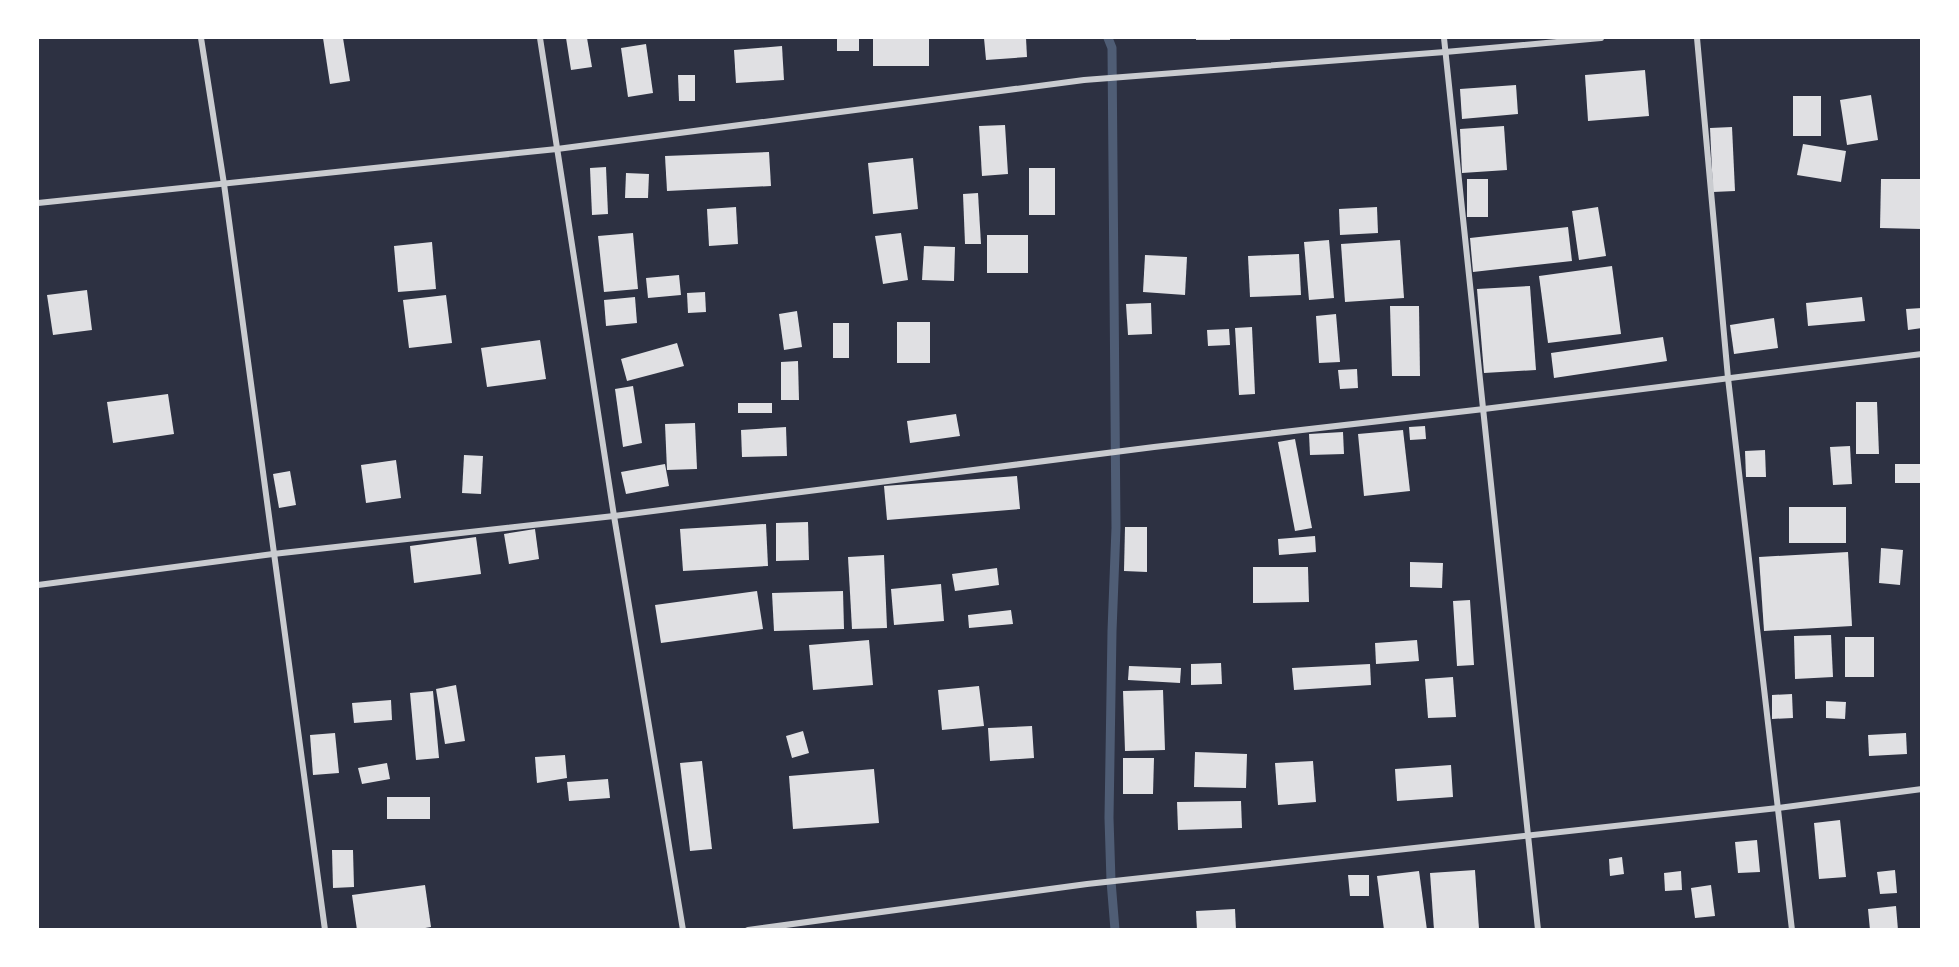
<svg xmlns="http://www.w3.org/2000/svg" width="1959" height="967" viewBox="0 0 1959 967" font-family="'IBM Plex Sans',sans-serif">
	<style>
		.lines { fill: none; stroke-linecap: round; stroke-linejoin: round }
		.stream { stroke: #4f5d75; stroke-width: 9 }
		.building { fill: #e0e0e3 }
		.minor { stroke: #caccd0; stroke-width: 6 }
	</style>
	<rect width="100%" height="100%" fill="#2d3142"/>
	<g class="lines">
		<!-- stream -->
		<polyline class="stream" points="1108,38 1112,48 1116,528 1112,631 1109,818 1111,881 1115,930"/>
	</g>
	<!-- building -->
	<g class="building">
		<polygon points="323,38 343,38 350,81 330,84"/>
		<polygon points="566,38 587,38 592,67 571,70"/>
		<rect x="837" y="38" width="22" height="13"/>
		<rect x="873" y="38" width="56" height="28"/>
		<polygon points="984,38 1026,38 1027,57 986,60"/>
		<rect x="1196" y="38" width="34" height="2"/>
		<polygon points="646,44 653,93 628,97 621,48"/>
		<polygon points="782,46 784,80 736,83 734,50"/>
		<polygon points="1645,70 1649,116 1588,121 1585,75"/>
		<polygon points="678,75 695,75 695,101 679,101"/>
		<polygon points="1516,85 1518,114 1462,119 1460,89"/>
		<polygon points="1871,95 1878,140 1847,145 1840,100"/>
		<rect x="1793" y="96" width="28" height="40"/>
		<polygon points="1005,125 1008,174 982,176 979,126"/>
		<polygon points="1504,126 1507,170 1462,173 1460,129"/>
		<polygon points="1732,127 1735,191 1713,192 1710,128"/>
		<polygon points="1803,144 1846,151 1841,182 1797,175"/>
		<polygon points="769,152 771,186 667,191 665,156"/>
		<polygon points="913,158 918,209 873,214 868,163"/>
		<polygon points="606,167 608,214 592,215 590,168"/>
		<rect x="1029" y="168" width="26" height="47"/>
		<polygon points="626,173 649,174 648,198 625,198"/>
		<rect x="1467" y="179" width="21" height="38"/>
		<polygon points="1881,179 1922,179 1922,229 1880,228"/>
		<polygon points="978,193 981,244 965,244 963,194"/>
		<polygon points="736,207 738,244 709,246 707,209"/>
		<polygon points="1377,207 1378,233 1340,235 1339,209"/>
		<polygon points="1598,207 1606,256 1579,260 1572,211"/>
		<polygon points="1568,227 1572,261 1473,272 1470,238"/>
		<polygon points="633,233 638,289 604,292 598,236"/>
		<polygon points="901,233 908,280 883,284 875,236"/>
		<rect x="987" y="235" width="41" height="38"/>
		<polygon points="1329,240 1334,298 1309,300 1304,242"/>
		<polygon points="1400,240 1404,298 1345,302 1341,244"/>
		<polygon points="432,242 436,289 398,292 394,246"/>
		<polygon points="924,246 955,247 954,281 922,280"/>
		<polygon points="1299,254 1301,295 1250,297 1248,256"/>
		<polygon points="1145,255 1187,257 1185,295 1143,292"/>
		<polygon points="1612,266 1621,334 1548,343 1539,276"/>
		<polygon points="679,275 681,295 648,298 646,278"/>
		<polygon points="1530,286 1536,370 1484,373 1477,289"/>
		<polygon points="87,290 92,330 53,335 47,295"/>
		<polygon points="705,292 706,312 688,313 687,293"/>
		<polygon points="446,295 452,343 409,348 403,300"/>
		<polygon points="635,297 637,323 606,326 604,300"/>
		<polygon points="1862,297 1865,321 1808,326 1806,303"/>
		<polygon points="1151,303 1152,334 1128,335 1126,304"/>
		<polygon points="1390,306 1419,306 1420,376 1392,376"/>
		<polygon points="1922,308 1922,328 1908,330 1906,309"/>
		<polygon points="797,311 802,347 784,350 779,314"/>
		<polygon points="1336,314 1340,362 1319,363 1316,316"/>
		<polygon points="1774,318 1778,348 1734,354 1730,325"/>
		<rect x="897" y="322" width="33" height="41"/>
		<rect x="833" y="323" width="16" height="35"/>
		<polygon points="1252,327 1255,394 1239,395 1235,328"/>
		<polygon points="1229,329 1230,345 1208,346 1207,330"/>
		<polygon points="1663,337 1667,361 1554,378 1551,353"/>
		<polygon points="540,340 546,379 487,387 481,348"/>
		<polygon points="677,343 684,366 627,381 621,359"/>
		<polygon points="798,361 799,400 781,400 781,362"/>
		<polygon points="1357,369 1358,388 1340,389 1338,370"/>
		<polygon points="633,386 642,443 623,447 615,389"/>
		<polygon points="168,394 174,434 113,443 107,402"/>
		<polygon points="1856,402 1877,402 1879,454 1856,454"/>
		<rect x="738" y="403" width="34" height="10"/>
		<polygon points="956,414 960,436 910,443 907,421"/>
		<polygon points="695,423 697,469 667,470 665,424"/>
		<polygon points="1425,426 1426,439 1410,440 1409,427"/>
		<polygon points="786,427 787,456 742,457 741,430"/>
		<polygon points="1403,430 1410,491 1364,496 1358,434"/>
		<polygon points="1343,432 1344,454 1310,455 1309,434"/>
		<polygon points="1295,439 1312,528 1295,531 1278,442"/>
		<polygon points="1850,446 1852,484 1833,485 1830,447"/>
		<polygon points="1765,450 1766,477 1746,477 1745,451"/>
		<polygon points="464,455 483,456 481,494 462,493"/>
		<polygon points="396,460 401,498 366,503 361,465"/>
		<polygon points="665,464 669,486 626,494 621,472"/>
		<rect x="1895" y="464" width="27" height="19"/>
		<polygon points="290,471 296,505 279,508 273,474"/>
		<polygon points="1017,476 1020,509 887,520 884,486"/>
		<rect x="1789" y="507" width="57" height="36"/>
		<polygon points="808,522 809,560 776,561 776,523"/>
		<polygon points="766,524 768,566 683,571 680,529"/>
		<polygon points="1125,527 1147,527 1147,572 1124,571"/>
		<polygon points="535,529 539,559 509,564 504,534"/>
		<polygon points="1315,536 1316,552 1279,555 1278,539"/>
		<polygon points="476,537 481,574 414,583 410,546"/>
		<polygon points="1881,548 1903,550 1900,585 1879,583"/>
		<polygon points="1848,552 1852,626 1764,631 1759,557"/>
		<polygon points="884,555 887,628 852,629 848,557"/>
		<polygon points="1410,562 1443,563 1442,588 1410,587"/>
		<polygon points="1253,567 1308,567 1309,602 1253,603"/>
		<polygon points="997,568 999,585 955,591 952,574"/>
		<polygon points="941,584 944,621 894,625 891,589"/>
		<polygon points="757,591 763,629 661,643 655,605"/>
		<polygon points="843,591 844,629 774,631 772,593"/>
		<polygon points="1470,600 1474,665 1457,666 1453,601"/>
		<polygon points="1011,610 1013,624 969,628 968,615"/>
		<polygon points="1831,635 1833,677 1795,679 1794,636"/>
		<rect x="1845" y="637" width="29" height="40"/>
		<polygon points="869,640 873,685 813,690 809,645"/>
		<polygon points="1417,640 1419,661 1376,664 1375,643"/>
		<polygon points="1221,663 1222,684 1191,685 1191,664"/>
		<polygon points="1370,664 1371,685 1294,690 1292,668"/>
		<polygon points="1129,666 1181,668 1180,683 1128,680"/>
		<polygon points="1453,677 1456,717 1428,718 1425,679"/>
		<polygon points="456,685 465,741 445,744 436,689"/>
		<polygon points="979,686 984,726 942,730 938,690"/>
		<polygon points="1163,690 1165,750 1125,751 1123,691"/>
		<polygon points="433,691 439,758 416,760 410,693"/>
		<polygon points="1792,694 1793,718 1772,719 1772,695"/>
		<polygon points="391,700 392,720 354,723 352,703"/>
		<polygon points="1826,701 1846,702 1845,719 1826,718"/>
		<polygon points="1032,726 1034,758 990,761 988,728"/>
		<polygon points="803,731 809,753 792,758 786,736"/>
		<polygon points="335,733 339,773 313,775 310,735"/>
		<polygon points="1906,733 1907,754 1869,756 1868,735"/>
		<polygon points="1195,752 1247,754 1246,788 1194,787"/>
		<polygon points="565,755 567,778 537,783 535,757"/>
		<polygon points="1123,758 1154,758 1153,794 1123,794"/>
		<polygon points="702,761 712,849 690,851 680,763"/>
		<polygon points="1313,761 1316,802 1278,805 1275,763"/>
		<polygon points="387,763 390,779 362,784 358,768"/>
		<polygon points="1451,765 1453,797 1397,801 1395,769"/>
		<polygon points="874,769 879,823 793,829 789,776"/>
		<polygon points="608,779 610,798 569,801 567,782"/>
		<rect x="387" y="797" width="43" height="22"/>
		<polygon points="1241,801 1242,828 1178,830 1177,802"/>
		<polygon points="1840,820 1846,877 1819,879 1814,823"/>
		<polygon points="1757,840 1760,872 1738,873 1735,842"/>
		<polygon points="332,850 353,850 354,887 333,888"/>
		<polygon points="1622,857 1624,874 1610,876 1609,859"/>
		<polygon points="1475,870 1479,929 1434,930 1430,873"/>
		<polygon points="1895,870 1897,893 1880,894 1877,872"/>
		<polygon points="1419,871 1427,930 1384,930 1377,876"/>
		<polygon points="1681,871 1682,890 1665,891 1664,873"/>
		<polygon points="1348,875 1369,875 1369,896 1350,896"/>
		<polygon points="425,885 431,927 414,930 357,930 352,895"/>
		<polygon points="1711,885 1715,916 1695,918 1691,888"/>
		<polygon points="1896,906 1898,930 1870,930 1868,909"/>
		<polygon points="1235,909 1236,930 1197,930 1196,911"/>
	</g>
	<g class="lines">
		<!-- minor -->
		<g class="minor">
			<polyline points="201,38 224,184 325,930"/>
			<polyline points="540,38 614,516 683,930"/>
			<polyline points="1444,38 1538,930"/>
			<polyline points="1697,38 1728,378 1792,930"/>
			<polyline points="38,203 557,149 1084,80 1445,52 1601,38"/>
			<polyline points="38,585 273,554 614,516 1154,447 1484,409 1922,354"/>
			<polyline points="748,930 1087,884 1778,808 1922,789"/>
		</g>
	</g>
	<!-- border -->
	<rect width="1959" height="967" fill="none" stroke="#ffffff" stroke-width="78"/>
</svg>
